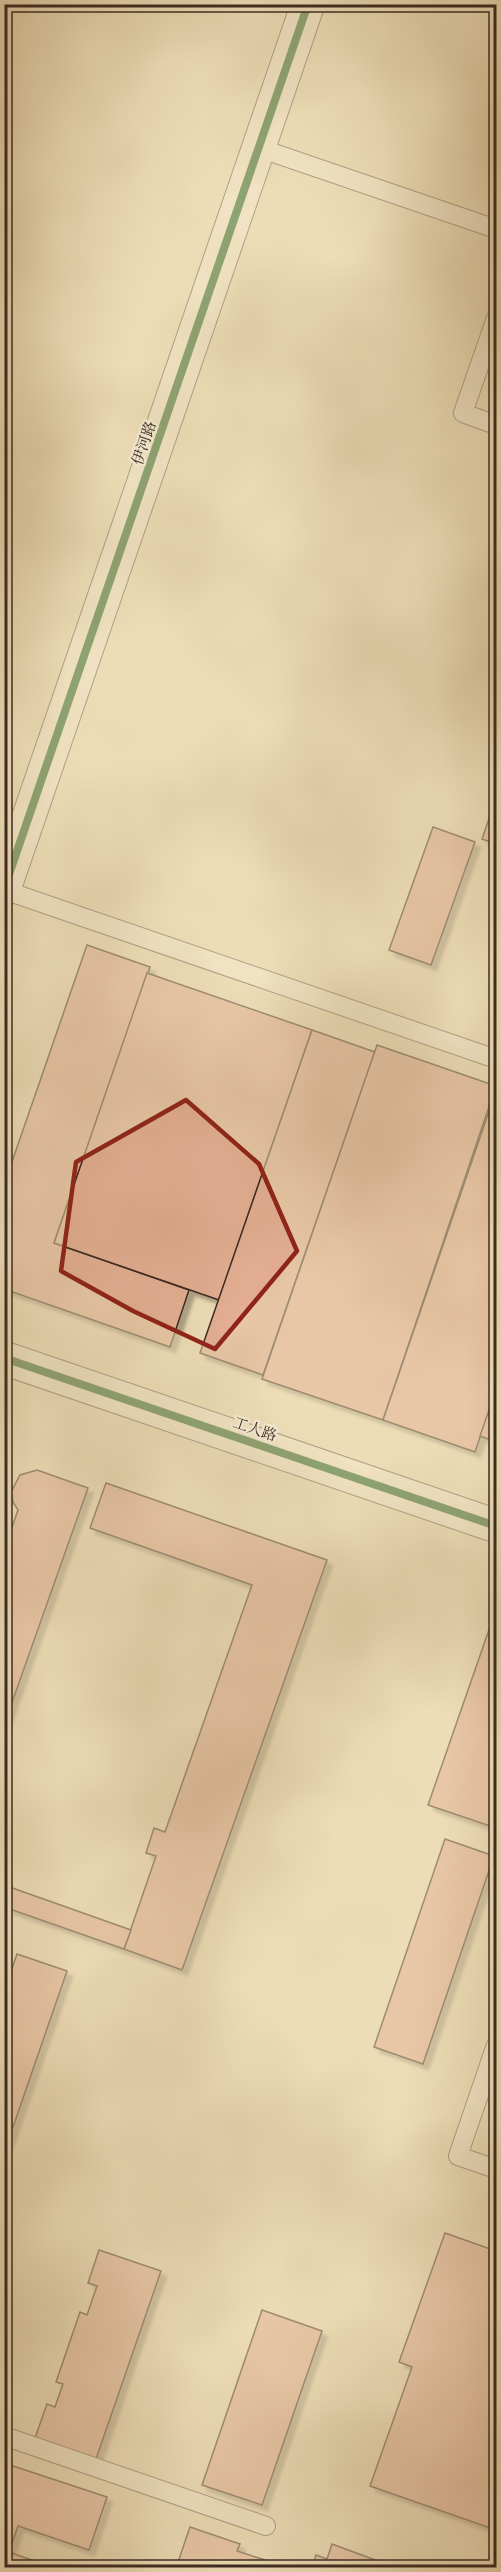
<svg xmlns="http://www.w3.org/2000/svg" width="501" height="2572" viewBox="0 0 501 2572" font-family="'Libre Caslon Text','Noto Serif SC',serif">
	<style>
		.building { fill: #e3ae92; stroke: #3c2b22; stroke-width: 1.5; filter: url(#shadow) }
		.lines { fill: none; stroke-linecap: round; stroke-linejoin: round }
		.service-casing { stroke: #685847; stroke-width: 20 }
		.tertiary-casing { stroke: #685847; stroke-width: 35 }
		.service { stroke: #f3e9d0; stroke-width: 18 }
		.tertiary { stroke: #f3e9d0; stroke-width: 33 }
		.cycleway-casing { stroke: #f3e9d0; stroke-width: 11 }
		.cycleway { stroke: #1b5e20; stroke-width: 8 }
		.marked { fill: none; stroke: #8f2418; stroke-width: 4.5; stroke-linejoin: round }
		.labels { text-anchor: middle; stroke-width: 5; stroke-linejoin: round; paint-order: stroke }
		.street-label { font-size: 15px; fill: #3c2b22; stroke: #f3e9d0 }
	</style>
	<defs>
		<filter id="shadow"><feDropShadow dx="5.5" dy="5.5" stdDeviation="1.5" flood-color="#0004"/></filter>
	</defs>
	<rect width="100%" height="100%" fill="#edddb7"/>
	<filter id="stains"><feTurbulence type="fractalNoise" baseFrequency=".00333" numOctaves="4"/><feColorMatrix values="0 0 0 0 .2 0 0 0 0 .09 0 0 0 0 .02 0 0 0 .5 -.17"/></filter>
	<radialGradient id="worn" r=".72"><stop offset=".6" stop-color="#630" stop-opacity="0"/><stop offset="1" stop-color="#630" stop-opacity=".3"/></radialGradient>
	<!-- building -->
	<g class="building">
		<polygon points="494,804 496,804 496,844 482,839"/>
		<polygon points="433,827 475,842 431,965 389,950"/>
		<polygon points="87,945 150,967 54,1243 189,1290 170,1347 4,1289 4,1185"/>
		<polygon points="147,973 312,1030 219,1300 54,1243"/>
		<polygon points="312,1030 375,1052 263,1375 200,1353"/>
		<polygon points="377,1045 496,1086 383,1420 262,1379"/>
		<polygon points="496,1091 496,1390 475,1452 383,1420"/>
		<polygon points="496,1390 496,1442 480,1436"/>
		<polygon points="37,1470 88,1488 4,1725 4,1550 18,1510 13,1502 11,1492 20,1475"/>
		<polygon points="106,1483 327,1560 182,1970 124,1949 156,1856 146,1853 154,1828 165,1832 252,1585 90,1528"/>
		<polygon points="491,1624 496,1626 496,1828 428,1805"/>
		<polygon points="445,1839 494,1856 423,2064 374,2047"/>
		<polygon points="4,1885 131,1930 124,1949 4,1907"/>
		<polygon points="17,1954 67,1971 4,2153 4,1992"/>
		<polygon points="445,2233 496,2251 496,2530 370,2486 412,2367 399,2362"/>
		<polygon points="99,2250 161,2271 96,2459 35,2438 47,2404 55,2407 63,2384 56,2382 80,2312 87,2315 97,2286 88,2283"/>
		<polygon points="262,2310 322,2331 262,2505 202,2485"/>
		<polygon points="4,2463 107,2497 89,2550 18,2526 9,2552 40,2563 39,2568 4,2568"/>
		<polygon points="190,2527 240,2544 237,2551 265,2560 263,2568 176,2568"/>
		<polygon points="332,2544 397,2568 312,2568 316,2555 327,2559"/>
	</g>
	<g class="lines">
		<defs>
			<g id="service">
				<polyline points="259,148 496,229"/>
				<polyline points="496,318 463,413 496,425"/>
				<polyline points="4,890 496,1059"/>
				<polyline points="496,2045 458,2156 496,2169"/>
				<polyline points="4,2436 266,2526"/>
			</g>
			<g id="tertiary">
				<polyline points="4,889 308,4"/>
				<polyline points="4,1358 496,1526"/>
			</g>
		</defs>
		<!-- service casing -->
		<use href="#service" class="service-casing"/>
		<!-- tertiary casing -->
		<use href="#tertiary" class="tertiary-casing"/>
		<!-- service -->
		<use href="#service" class="service"/>
		<!-- tertiary -->
		<use href="#tertiary" class="tertiary"/>
		<defs>
			<g id="cycleway">
				<polyline points="4,889 308,4"/>
				<polyline points="4,1358 496,1526"/>
			</g>
		</defs>
		<!-- cycleway casing -->
		<use href="#cycleway" class="cycleway-casing"/>
		<!-- cycleway -->
		<use href="#cycleway" class="cycleway"/>
	</g>
	<!-- marked area -->
	<path d="M0 0H501V2572H0ZM186,1100L259,1164L297,1251L215,1349L133,1311L61,1271L76,1162Z" fill="#edddb7" fill-opacity=".55" fill-rule="evenodd"/>
	<path class="marked" d="M186,1100L259,1164L297,1251L215,1349L133,1311L61,1271L76,1162Z"/>
	<g class="labels">
		<!-- street labels -->
		<g class="street-label">
			<text transform="translate(144 443) rotate(-71)" y="5">伊河路</text>
			<text transform="translate(255 1429) rotate(19)" y="5">工人路</text>
		</g>
	</g>
	<!-- margin -->
	<rect width="501" height="2572" fill="none" stroke="#edddb7" stroke-width="24"/>
	<rect x="6" y="6" width="489" height="2560" fill="none" stroke="#3c2b22" stroke-width="3"/>
	<rect x="12" y="12" width="477" height="2548" fill="none" stroke="#3c2b22" stroke-width="1.5"/>
	<rect width="100%" height="100%" filter="url(#stains)"/>
	<rect width="100%" height="100%" fill="url(#worn)"/>
</svg>
